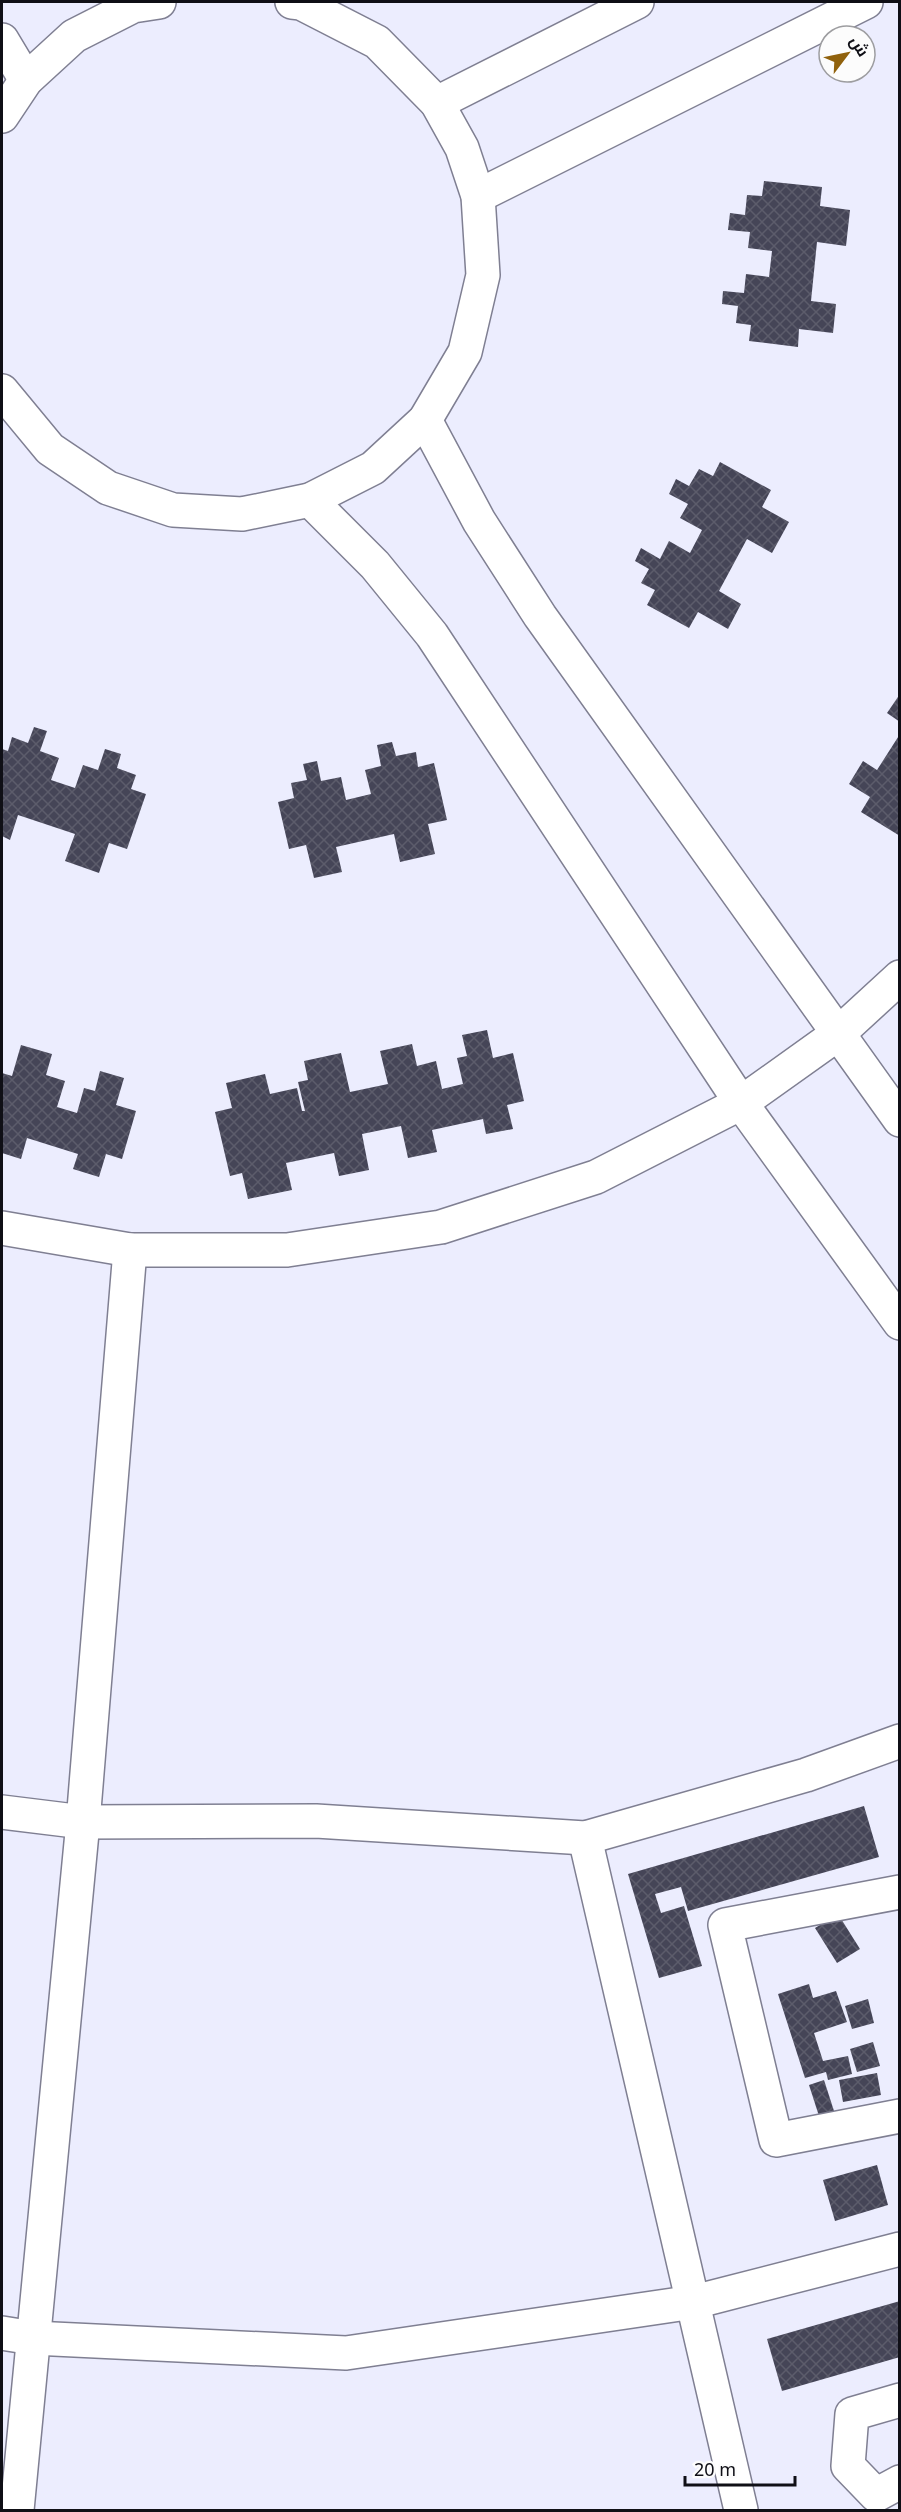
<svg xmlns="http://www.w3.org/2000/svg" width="901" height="2512" viewBox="0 0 901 2512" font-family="'Noto Sans',Cairo,sans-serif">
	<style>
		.building { fill: url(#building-cross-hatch) }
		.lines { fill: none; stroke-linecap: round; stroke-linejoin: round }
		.minor-casing { stroke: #7f7f92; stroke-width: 36 }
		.minor { stroke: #fff; stroke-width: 33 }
	</style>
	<defs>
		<pattern id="building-cross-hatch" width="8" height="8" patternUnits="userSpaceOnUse" patternTransform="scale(1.5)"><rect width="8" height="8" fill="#454557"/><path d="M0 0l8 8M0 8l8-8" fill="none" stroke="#5c5c6b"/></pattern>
	</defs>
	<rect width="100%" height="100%" fill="#ecedfe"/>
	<!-- building -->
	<g class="building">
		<polygon points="764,181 822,187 820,206 850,210 846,246 817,242 811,301 836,304 833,333 799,329 798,347 749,341 751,325 736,323 738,306 722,304 723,291 744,293 746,274 769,277 772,251 748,248 750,232 728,230 730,213 745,215 747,195 762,196"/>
		<polygon points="720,462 771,490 762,507 789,522 772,553 747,539 719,591 741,604 728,629 698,612 689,628 647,605 655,590 641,583 649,569 635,561 641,548 660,559 669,541 690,553 702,530 680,518 688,504 669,494 676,479 689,486 699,469 713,476"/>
		<polygon points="900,694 900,722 887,713"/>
		<polygon points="34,727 47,731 40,751 59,758 51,780 75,788 83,765 98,770 105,749 121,754 117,768 136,775 131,789 146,794 127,849 109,843 99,873 65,861 75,834 18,815 10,840 2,836 2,749 8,751 12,737 28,743"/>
		<polygon points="900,734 900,836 861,812 870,797 849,784 863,761 877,770"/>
		<polygon points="392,742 396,756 416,752 418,767 434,763 447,820 428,824 435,854 400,862 394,834 336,847 342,872 314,878 306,845 289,849 278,802 294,798 291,783 307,780 303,764 317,761 321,781 341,777 346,800 371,794 365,770 381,766 377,745"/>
		<polygon points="487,1030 493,1058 513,1053 524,1101 507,1105 513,1129 486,1134 483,1119 432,1130 437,1152 408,1158 401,1126 362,1134 369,1170 339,1176 334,1153 286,1163 292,1190 248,1199 242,1173 230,1176 215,1112 232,1108 226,1083 265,1074 270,1094 297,1088 302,1111 305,1111 298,1082 308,1080 304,1061 341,1053 350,1092 388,1084 380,1051 412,1044 417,1066 436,1061 442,1089 463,1084 457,1058 467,1056 462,1035"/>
		<polygon points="21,1045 52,1054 46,1075 65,1081 57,1107 77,1113 84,1088 95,1091 100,1071 124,1078 116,1105 136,1111 122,1159 106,1154 99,1177 73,1169 78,1154 27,1138 21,1159 2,1153 2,1073 12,1076"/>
		<polygon points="864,1806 879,1857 688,1911 681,1887 655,1894 661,1913 684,1906 702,1966 659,1978 628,1874"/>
		<polygon points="838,1914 860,1949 837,1963 815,1928"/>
		<polygon points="809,1984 813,1998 836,1991 847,2022 814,2033 823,2061 848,2056 852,2074 828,2080 826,2072 805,2078 778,1994"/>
		<polygon points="868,1999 874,2023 852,2029 845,2006"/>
		<polygon points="873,2042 880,2066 857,2072 850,2049"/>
		<polygon points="877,2073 881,2095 843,2102 839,2080"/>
		<polygon points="824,2080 834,2111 819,2116 809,2085"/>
		<polygon points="877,2165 888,2205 835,2221 823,2180"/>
		<polygon points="900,2301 900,2357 782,2391 767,2339"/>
	</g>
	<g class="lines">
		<defs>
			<g id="minor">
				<polyline points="2,40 26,80"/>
				<polyline points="437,103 637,2"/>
				<polyline points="2,116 26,80 74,36 133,6 159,2"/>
				<polyline points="478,196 866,2"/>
				<polyline points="2,391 50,449 108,488 173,510 242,514 310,500 373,468 425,420 465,352 483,275 478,196 462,148 437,103 377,42 301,3 292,2"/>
				<polyline points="425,420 479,521 540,616 900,1120"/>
				<polyline points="310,500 375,565 432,635 741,1103 900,1323"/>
				<polyline points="2,1228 130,1250 287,1250 441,1227 596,1177 741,1103 839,1033 900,977"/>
				<polyline points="2,1812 83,1822 316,1821 585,1838 806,1775 900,1741"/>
				<polyline points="585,1838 741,2510"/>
				<polyline points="900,1892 725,1925 776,2140 900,2116"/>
				<polyline points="2,2333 33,2338 346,2353 694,2302 900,2249"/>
				<polyline points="900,2400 852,2414 848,2466 876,2495 900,2482"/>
				<polyline points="17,2510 83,1822 130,1250"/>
			</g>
		</defs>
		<!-- minor casing -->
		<use href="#minor" class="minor-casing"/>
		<!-- minor -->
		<use href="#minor" class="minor"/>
	</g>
	<!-- border -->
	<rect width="901" height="2512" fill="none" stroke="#0f0f16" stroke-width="6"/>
	<!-- north arrow -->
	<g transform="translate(847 54) rotate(58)"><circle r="28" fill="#fcfcfc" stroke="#9d9da0" stroke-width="1.5"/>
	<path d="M0-4.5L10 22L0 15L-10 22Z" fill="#90610c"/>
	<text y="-9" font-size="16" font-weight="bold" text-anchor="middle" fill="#0f0f16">ش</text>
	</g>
	<!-- scale -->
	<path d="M685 2476v9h110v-9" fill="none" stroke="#0f0f16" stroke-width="3"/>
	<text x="694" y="2476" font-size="18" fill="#0f0f16" stroke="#fcfcfc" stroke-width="4.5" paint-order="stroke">20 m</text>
</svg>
